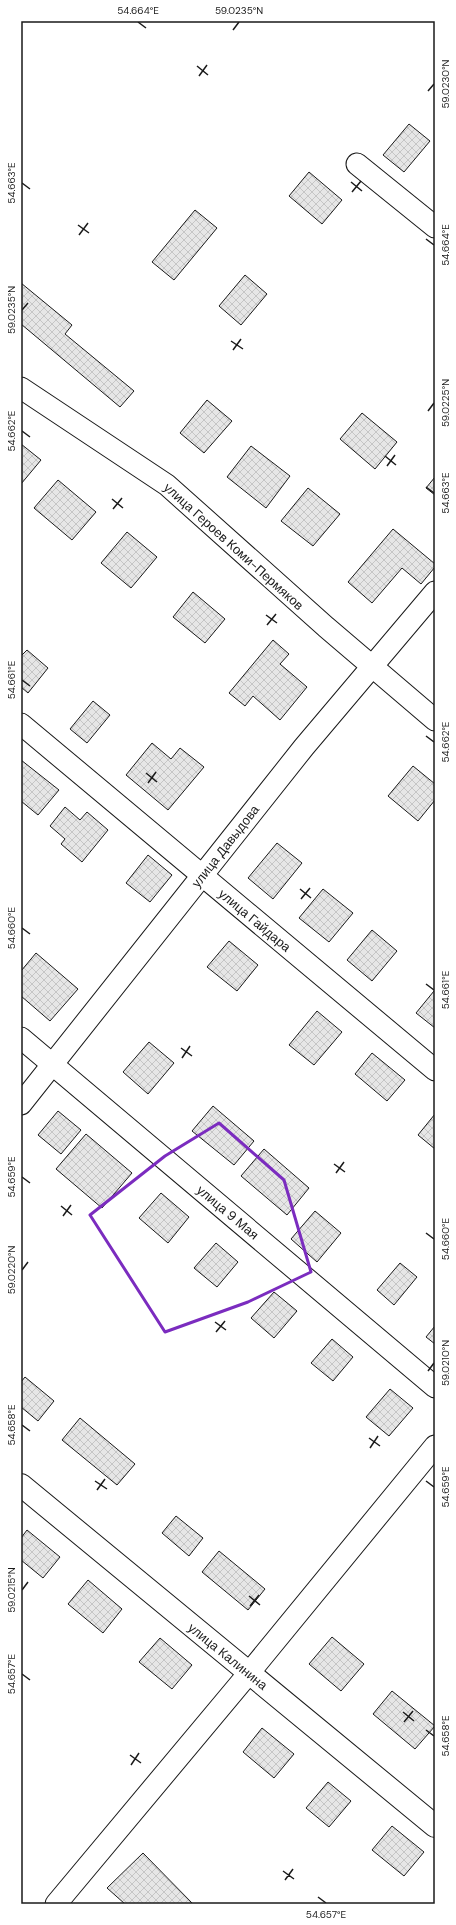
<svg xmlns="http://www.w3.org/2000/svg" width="456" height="1925" viewBox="0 0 456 1925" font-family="'DM Sans',sans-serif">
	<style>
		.building { fill: url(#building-cross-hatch); stroke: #1a1a1a }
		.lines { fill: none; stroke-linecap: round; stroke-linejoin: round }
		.minor-casing { stroke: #1a1a1a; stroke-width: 23 }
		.tertiary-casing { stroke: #1a1a1a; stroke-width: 24 }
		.minor { stroke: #fff; stroke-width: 21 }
		.tertiary { stroke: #fff; stroke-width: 22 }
		.marked { fill: none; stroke: #7b2cbf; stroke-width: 3; stroke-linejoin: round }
		.ticks { fill: none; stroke: #1a1a1a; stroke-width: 1.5 }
		.labels { text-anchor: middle; stroke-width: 3; stroke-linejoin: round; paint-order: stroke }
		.street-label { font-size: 13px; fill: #1a1a1a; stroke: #fff }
		.neatline { fill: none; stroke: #1a1a1a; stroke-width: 1.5 }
		.ticks-label { font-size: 10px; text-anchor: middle; fill: #1a1a1a }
	</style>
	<defs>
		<pattern id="building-cross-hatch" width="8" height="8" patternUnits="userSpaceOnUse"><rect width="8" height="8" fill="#e6e6e6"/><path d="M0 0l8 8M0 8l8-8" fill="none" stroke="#c5c5c5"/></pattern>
	</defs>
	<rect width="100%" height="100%" fill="#fff"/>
	<!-- building -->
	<g class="building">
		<polygon points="409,124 430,141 404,172 383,155"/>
		<polygon points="309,172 342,200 322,224 289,196"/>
		<polygon points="195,210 217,228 174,280 152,262"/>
		<polygon points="245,275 267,294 241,325 219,306"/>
		<polygon points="21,283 72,325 65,334 134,391 120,407 21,324"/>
		<polygon points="207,400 232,421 204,453 180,433"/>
		<polygon points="362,413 397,442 375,469 340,439"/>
		<polygon points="21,444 41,460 21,484"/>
		<polygon points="251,446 290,476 266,508 227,477"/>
		<polygon points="435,477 435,495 426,488"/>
		<polygon points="58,480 96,512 72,540 34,508"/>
		<polygon points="308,488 340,514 313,546 281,521"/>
		<polygon points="393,529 435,564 435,567 421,584 402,568 372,603 348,582"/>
		<polygon points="127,532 157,557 131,588 101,563"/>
		<polygon points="193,592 225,619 205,643 173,617"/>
		<polygon points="273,640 289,654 280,664 307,687 280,720 253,696 245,706 229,693"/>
		<polygon points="27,650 48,668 28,693 21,687 21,656"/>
		<polygon points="93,701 110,715 87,743 70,729"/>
		<polygon points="152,743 171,759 180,748 204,767 168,810 126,775"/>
		<polygon points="21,760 59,790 38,815 21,801"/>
		<polygon points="413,766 435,784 435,800 418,821 388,796"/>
		<polygon points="65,807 80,820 87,812 108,830 82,862 61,844 65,839 50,826"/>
		<polygon points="277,843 302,863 273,899 248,878"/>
		<polygon points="148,855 172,875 150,902 126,883"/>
		<polygon points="323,889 353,913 329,942 299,918"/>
		<polygon points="372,930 397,951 372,981 347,960"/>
		<polygon points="229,941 258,965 237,991 207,967"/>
		<polygon points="36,953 78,989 50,1021 21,996 21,971"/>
		<polygon points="434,991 435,992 435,1028 416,1013"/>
		<polygon points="317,1011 342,1032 314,1065 289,1045"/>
		<polygon points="149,1042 174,1063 148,1094 123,1072"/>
		<polygon points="372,1053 405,1080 387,1101 355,1074"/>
		<polygon points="213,1106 254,1141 234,1165 192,1131"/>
		<polygon points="58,1111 81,1130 61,1154 38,1135"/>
		<polygon points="435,1114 435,1149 418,1135"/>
		<polygon points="86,1134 132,1173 102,1208 56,1169"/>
		<polygon points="264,1149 309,1188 287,1215 241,1176"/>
		<polygon points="161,1193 189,1217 168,1243 139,1218"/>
		<polygon points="315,1211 341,1233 317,1262 291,1239"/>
		<polygon points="216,1243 238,1262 217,1287 194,1268"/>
		<polygon points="400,1263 417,1277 394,1305 377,1290"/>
		<polygon points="274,1292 297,1311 274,1338 251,1318"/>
		<polygon points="435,1326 435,1344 426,1337"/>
		<polygon points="332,1339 353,1357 333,1381 311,1363"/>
		<polygon points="25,1377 54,1401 38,1421 21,1407 21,1382"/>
		<polygon points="390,1389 413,1408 389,1436 366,1417"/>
		<polygon points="80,1418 135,1464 117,1485 62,1440"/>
		<polygon points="176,1516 203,1538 189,1556 162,1533"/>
		<polygon points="27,1530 60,1557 43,1578 21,1560 21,1538"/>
		<polygon points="219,1551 265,1589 248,1610 202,1572"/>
		<polygon points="88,1580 122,1609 103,1633 68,1604"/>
		<polygon points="332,1637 364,1664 341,1691 309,1664"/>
		<polygon points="160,1638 192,1665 172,1689 139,1662"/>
		<polygon points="392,1691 435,1726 415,1749 373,1714"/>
		<polygon points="262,1728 294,1754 274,1778 243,1752"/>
		<polygon points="328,1782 351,1801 329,1827 306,1808"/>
		<polygon points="392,1826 424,1852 404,1876 372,1850"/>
		<polygon points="143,1853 193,1904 125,1904 107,1888"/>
	</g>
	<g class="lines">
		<defs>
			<g id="minor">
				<polyline points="357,164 435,227"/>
				<polyline points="21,388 167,485 326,627 435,720"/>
				<polyline points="21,724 435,1070"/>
				<polyline points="21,1038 435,1387"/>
				<polyline points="21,1104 304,747 435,592"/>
				<polyline points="56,1904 249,1673 435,1446"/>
			</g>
			<polyline id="tertiary" points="21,1485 435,1826"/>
		</defs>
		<!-- minor casing -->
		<use href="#minor" class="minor-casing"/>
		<!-- tertiary casing -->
		<use href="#tertiary" class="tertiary-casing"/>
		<!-- minor -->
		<use href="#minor" class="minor"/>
		<!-- tertiary -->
		<use href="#tertiary" class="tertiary"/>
	</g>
	<!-- marked area -->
	<path class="marked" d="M219,1123L284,1180L311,1272L248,1302L165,1332L90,1215L165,1156Z"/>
	<!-- ticks -->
	<path class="ticks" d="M138,22L146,28M233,30L239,22M197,66L208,75M199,76L207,65M428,91L434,84M351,182L362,191M22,183L30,189M352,192L361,181M78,225L89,233M79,235L88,223M426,239L434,245M22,310L28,303M231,341L243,349M233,350L241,339M428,411L434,403M22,431L30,437M385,456L396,465M387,466L395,455M426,487L434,493M112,499L123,508M113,509L122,498M266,615L277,623M267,625L276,614M22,680L30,686M426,736L434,742M146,773L157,782M148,783L156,772M300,889L311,898M301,899L310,888M22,928L30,934M426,984L434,990M181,1048L192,1056M182,1058L190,1046M334,1164L345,1172M336,1173L344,1162M22,1177L30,1183M61,1206L72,1215M63,1216L71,1205M426,1233L434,1239M22,1270L28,1262M215,1322L226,1330M216,1332L225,1321M428,1371L434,1363M22,1425L30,1431M369,1438L380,1446M370,1448L378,1436M95,1481L107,1489M426,1481L434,1487M97,1490L105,1479M22,1590L28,1582M249,1596L260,1605M250,1606L259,1595M22,1674L30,1680M403,1712L414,1721M404,1722L413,1711M426,1730L434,1736M130,1755L141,1763M131,1765L139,1753M283,1871L294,1879M285,1880L293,1869M318,1897L326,1903"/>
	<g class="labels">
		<!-- street labels -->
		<g class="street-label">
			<text transform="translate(234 546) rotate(42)" y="5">улица Героев Коми-Пермяков</text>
			<text transform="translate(225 846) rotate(-52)" y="5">улица Давыдова</text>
			<text transform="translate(255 920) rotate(40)" y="5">улица Гайдара</text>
			<text transform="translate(228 1212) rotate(40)" y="5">улица 9 Мая</text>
			<text transform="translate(228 1656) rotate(39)" y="5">улица Калинина</text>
		</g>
	</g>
	<!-- border -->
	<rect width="456" height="1925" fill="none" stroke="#ffffff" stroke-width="44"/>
	<rect x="22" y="22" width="412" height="1881" class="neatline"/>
	<g class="ticks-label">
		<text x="138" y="14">54.664°E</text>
		<text x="239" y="14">59.0235°N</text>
		<text transform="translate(445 84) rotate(-90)" y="4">59.0230°N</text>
		<text transform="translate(11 183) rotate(-90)" y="4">54.663°E</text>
		<text transform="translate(445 245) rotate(-90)" y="4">54.664°E</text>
		<text transform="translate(11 310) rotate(-90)" y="4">59.0235°N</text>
		<text transform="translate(445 403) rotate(-90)" y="4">59.0225°N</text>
		<text transform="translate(11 431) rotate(-90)" y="4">54.662°E</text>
		<text transform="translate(445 493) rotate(-90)" y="4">54.663°E</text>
		<text transform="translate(11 680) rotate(-90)" y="4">54.661°E</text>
		<text transform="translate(445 742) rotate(-90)" y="4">54.662°E</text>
		<text transform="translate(11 928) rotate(-90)" y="4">54.660°E</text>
		<text transform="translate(445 990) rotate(-90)" y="4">54.661°E</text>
		<text transform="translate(11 1177) rotate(-90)" y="4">54.659°E</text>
		<text transform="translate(445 1239) rotate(-90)" y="4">54.660°E</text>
		<text transform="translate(11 1270) rotate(-90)" y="4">59.0220°N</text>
		<text transform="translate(445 1363) rotate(-90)" y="4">59.0210°N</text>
		<text transform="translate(11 1425) rotate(-90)" y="4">54.658°E</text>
		<text transform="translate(445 1487) rotate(-90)" y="4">54.659°E</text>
		<text transform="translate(11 1590) rotate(-90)" y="4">59.0215°N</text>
		<text transform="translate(11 1674) rotate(-90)" y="4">54.657°E</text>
		<text transform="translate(445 1736) rotate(-90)" y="4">54.658°E</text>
		<text x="326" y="1918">54.657°E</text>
	</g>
</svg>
